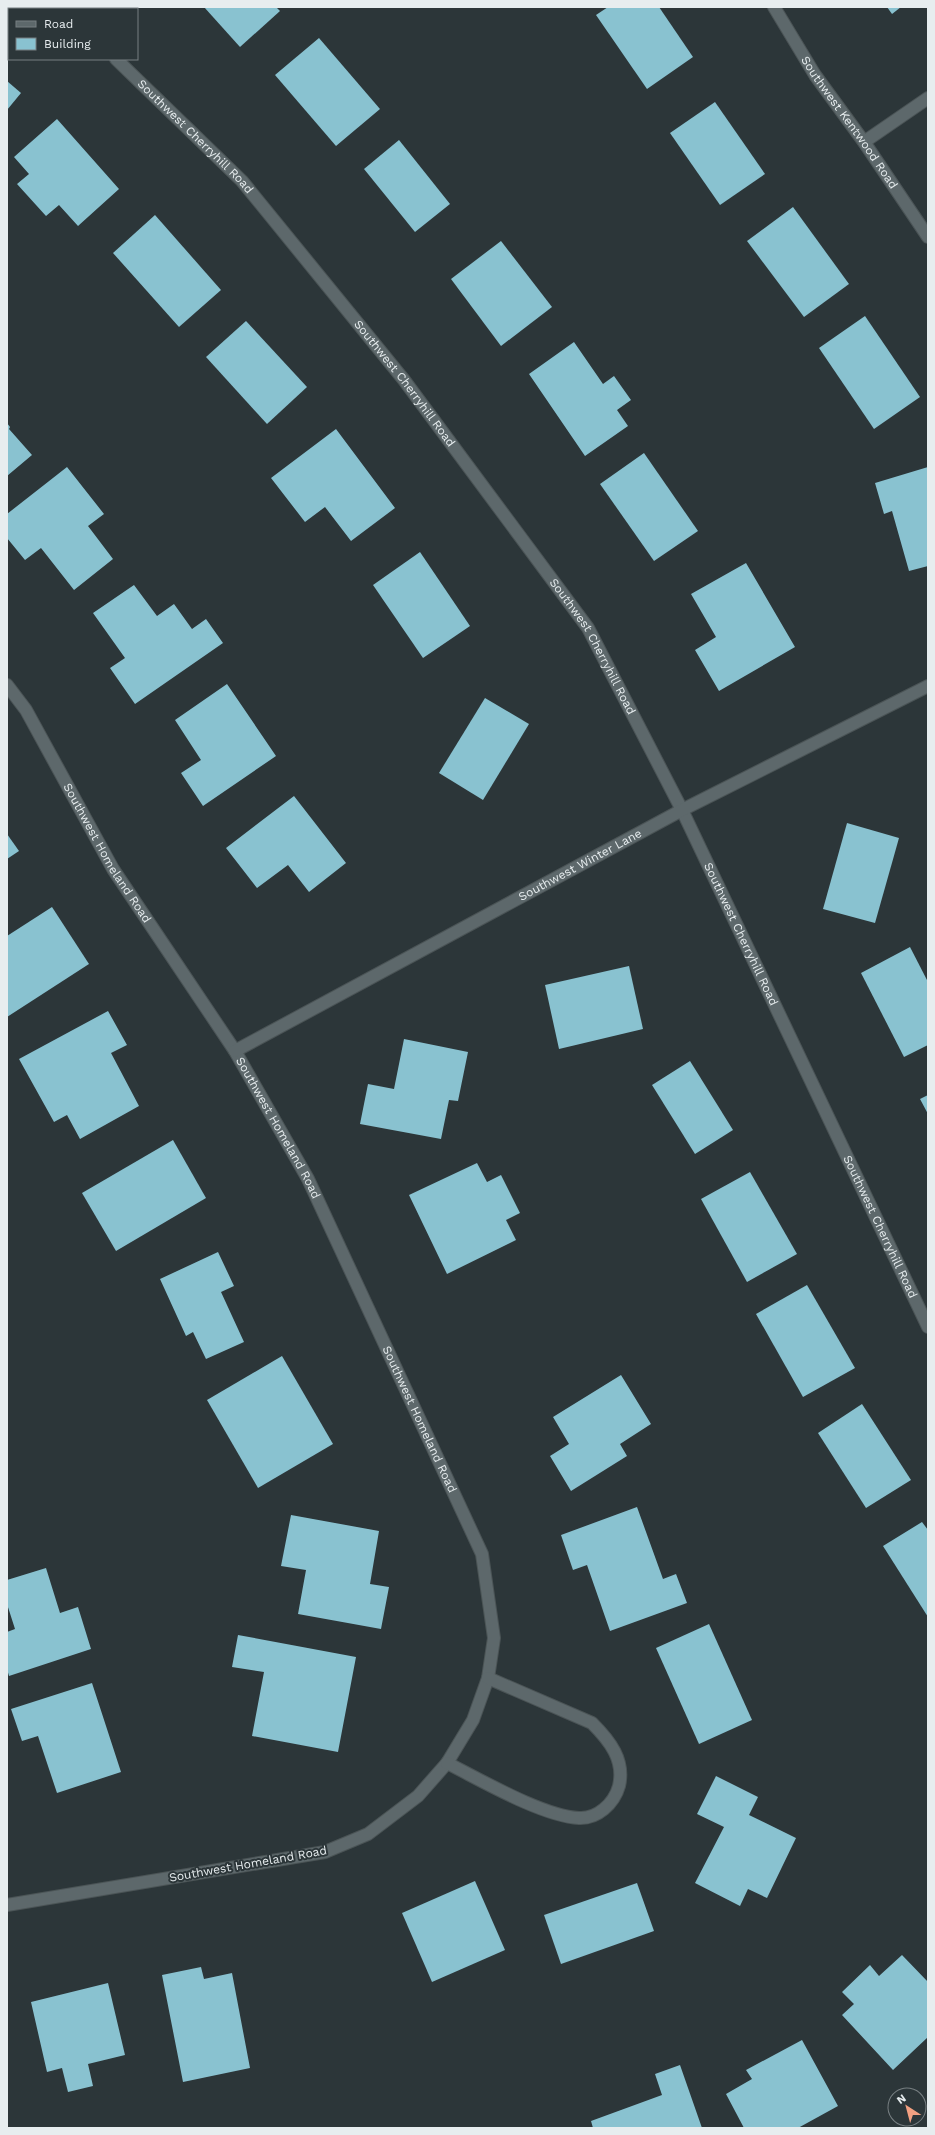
<svg xmlns="http://www.w3.org/2000/svg" width="935" height="2135" viewBox="0 0 935 2135" font-family="'Work Sans',sans-serif">
	<style>
		.building { fill: #89c2d0 }
		.lines { fill: none; stroke-linecap: round; stroke-linejoin: round }
		.street-casing { stroke: #4b5456; stroke-width: 14 }
		.street { stroke: #5d686b; stroke-width: 12 }
		.labels { text-anchor: middle; stroke-width: 4; stroke-linejoin: round; paint-order: stroke }
		.street-label { font-size: 12px; fill: #e7edef; stroke: #2c3639 }
	</style>
	<rect width="100%" height="100%" fill="#2c3639"/>
	<!-- building -->
	<g class="building">
		<polygon points="204,7 276,7 280,11 240,47"/>
		<polygon points="608,7 659,7 693,57 647,89 596,15"/>
		<polygon points="887,7 901,7 892,14"/>
		<polygon points="319,38 380,109 336,146 275,75"/>
		<polygon points="7,81 21,93 7,110"/>
		<polygon points="715,102 765,174 720,205 670,133"/>
		<polygon points="57,119 119,189 78,226 59,205 46,216 17,184 29,174 14,157"/>
		<polygon points="399,140 450,204 415,232 364,169"/>
		<polygon points="793,207 849,284 804,317 747,241"/>
		<polygon points="155,215 221,290 179,327 113,253"/>
		<polygon points="501,241 552,307 501,346 451,279"/>
		<polygon points="865,316 920,397 874,429 819,348"/>
		<polygon points="246,321 307,387 267,424 206,357"/>
		<polygon points="574,342 603,384 614,376 631,400 617,410 628,426 585,456 529,374"/>
		<polygon points="7,423 10,427 9,429 32,455 7,476"/>
		<polygon points="336,429 395,508 351,541 325,507 305,522 271,478"/>
		<polygon points="644,453 698,531 654,561 600,484"/>
		<polygon points="67,467 104,514 88,526 113,559 74,590 41,548 25,560 7,538 7,514"/>
		<polygon points="928,467 928,566 909,571 892,511 884,514 875,483"/>
		<polygon points="420,552 470,626 423,658 373,585"/>
		<polygon points="746,563 795,647 719,691 695,650 716,637 691,594"/>
		<polygon points="134,585 157,616 174,604 192,629 206,619 223,643 135,704 110,668 125,658 93,613"/>
		<polygon points="227,684 276,756 203,806 181,773 201,760 175,720"/>
		<polygon points="485,698 529,724 483,800 439,773"/>
		<polygon points="294,796 346,863 309,892 288,865 257,888 226,848"/>
		<polygon points="847,823 899,838 875,923 823,909"/>
		<polygon points="7,834 19,851 7,859"/>
		<polygon points="52,907 89,964 7,1017 7,936"/>
		<polygon points="910,947 928,982 928,1045 904,1057 861,973"/>
		<polygon points="629,966 643,1029 559,1049 545,985"/>
		<polygon points="108,1011 127,1045 111,1053 139,1106 80,1139 67,1115 54,1122 19,1059"/>
		<polygon points="404,1039 468,1052 458,1101 449,1100 441,1139 360,1124 368,1084 394,1089"/>
		<polygon points="690,1061 733,1130 695,1154 652,1085"/>
		<polygon points="928,1095 928,1114 920,1099"/>
		<polygon points="173,1140 206,1198 116,1251 82,1193"/>
		<polygon points="477,1163 487,1182 501,1175 520,1213 506,1220 516,1240 447,1274 409,1195"/>
		<polygon points="750,1172 797,1254 747,1282 701,1199"/>
		<polygon points="218,1252 234,1286 221,1292 244,1342 206,1359 193,1332 186,1336 160,1279"/>
		<polygon points="807,1285 855,1368 803,1397 756,1314"/>
		<polygon points="282,1356 333,1444 258,1488 207,1400"/>
		<polygon points="621,1375 651,1424 620,1444 627,1456 571,1491 550,1456 569,1444 553,1417"/>
		<polygon points="862,1404 911,1480 866,1508 818,1433"/>
		<polygon points="637,1507 663,1579 676,1574 687,1603 610,1631 587,1565 573,1570 561,1535"/>
		<polygon points="291,1515 379,1531 370,1584 389,1587 381,1629 298,1614 306,1570 281,1566"/>
		<polygon points="922,1522 928,1530 928,1617 883,1546"/>
		<polygon points="46,1568 60,1613 78,1607 91,1649 9,1676 7,1669 7,1632 15,1629 7,1604 7,1580"/>
		<polygon points="709,1624 752,1720 699,1744 656,1648"/>
		<polygon points="238,1635 356,1657 338,1752 252,1736 264,1672 232,1667"/>
		<polygon points="92,1683 121,1772 57,1793 38,1736 22,1741 11,1709"/>
		<polygon points="716,1776 758,1797 749,1815 796,1838 767,1898 748,1889 740,1906 695,1883 724,1827 697,1814"/>
		<polygon points="475,1881 505,1950 432,1982 402,1913"/>
		<polygon points="637,1883 654,1931 561,1964 544,1915"/>
		<polygon points="902,1955 928,1982 928,2037 893,2070 842,2015 854,2004 842,1992 870,1965 879,1976"/>
		<polygon points="201,1967 204,1979 232,1973 250,2068 183,2082 162,1975"/>
		<polygon points="108,1983 125,2055 88,2064 93,2086 68,2092 62,2068 47,2072 31,2002"/>
		<polygon points="802,2040 838,2106 798,2128 744,2128 726,2094 752,2079 746,2070"/>
		<polygon points="680,2065 702,2128 593,2128 591,2121 662,2095 655,2074"/>
	</g>
	<g class="lines">
		<defs>
			<g id="street">
				<polyline points="62,7 64,9"/>
				<path id="s1" d="M774,7L815,75L864,142L928,237"/>
				<path id="s2" d="M116,59L242,181L404,380L588,628L682,810L928,1327"/>
				<polyline points="864,142 928,98"/>
				<path id="s3" d="M7,685L26,710L113,869L235,1051L308,1179L482,1554L494,1638L488,1678L473,1720L447,1763L418,1796L368,1834L325,1852L7,1905"/>
				<path id="s4" d="M235,1051L682,810L928,686"/>
				<path d="M447,1763C481,1780 542,1816 579,1818C597,1819 614,1804 619,1786C625,1760 610,1741 592,1723L488,1678"/>
			</g>
		</defs>
		<!-- street casing -->
		<use href="#street" class="street-casing"/>
		<!-- street -->
		<use href="#street" class="street"/>
	</g>
	<g class="labels">
		<!-- street labels -->
		<g class="street-label">
			<text dy="4" stroke="none"><textPath href="#s1" startOffset="138">Southwest Kentwood Road</textPath></text>
			<text dy="4" stroke="none"><textPath href="#s2" startOffset="111">Southwest Cherryhill Road</textPath></text>
			<text dy="4" stroke="none"><textPath href="#s2" startOffset="435">Southwest Cherryhill Road</textPath></text>
			<text dy="4" stroke="none"><textPath href="#s2" startOffset="759">Southwest Cherryhill Road</textPath></text>
			<text dy="4" stroke="none"><textPath href="#s3" startOffset="196">Southwest Homeland Road</textPath></text>
			<text dy="4" stroke="none"><textPath href="#s4" startOffset="392">Southwest Winter Lane</textPath></text>
			<text dy="4" stroke="none"><textPath href="#s2" startOffset="1083">Southwest Cherryhill Road</textPath></text>
			<text dy="4" stroke="none"><textPath href="#s3" startOffset="520">Southwest Homeland Road</textPath></text>
			<text dy="4" stroke="none"><textPath href="#s2" startOffset="1407">Southwest Cherryhill Road</textPath></text>
			<text dy="4" stroke="none"><textPath href="#s3" startOffset="844">Southwest Homeland Road</textPath></text>
			<text transform="translate(248 1864) rotate(-10)" y="4">Southwest Homeland Road</text>
		</g>
	</g>
	<!-- border -->
	<rect width="935" height="2135" fill="none" stroke="#e7edef" stroke-width="16"/>
	<!-- legend -->
	<rect x="8" y="8" width="130" height="52" fill="#2c3639" stroke="#777f82"/>
	<rect x="16" y="21" width="20" height="6" fill="#5d686b" stroke="#777f82"/>
	<text x="44" y="28" font-size="12" fill="#e7edef">Road</text>
	<rect x="16" y="38" width="20" height="12" fill="#89c2d0" stroke="#777f82"/>
	<text x="44" y="48" font-size="12" fill="#e7edef">Building</text>
	<!-- north arrow -->
	<g transform="translate(907 2107) rotate(324)"><circle r="19" fill="#2c3639" stroke="#777f82"/>
	<path d="M0-3L7 15L0 10L-7 15Z" fill="#f2a081"/>
	<text y="-6" font-size="11" font-weight="bold" text-anchor="middle" fill="#e7edef">N</text>
	</g>
</svg>
